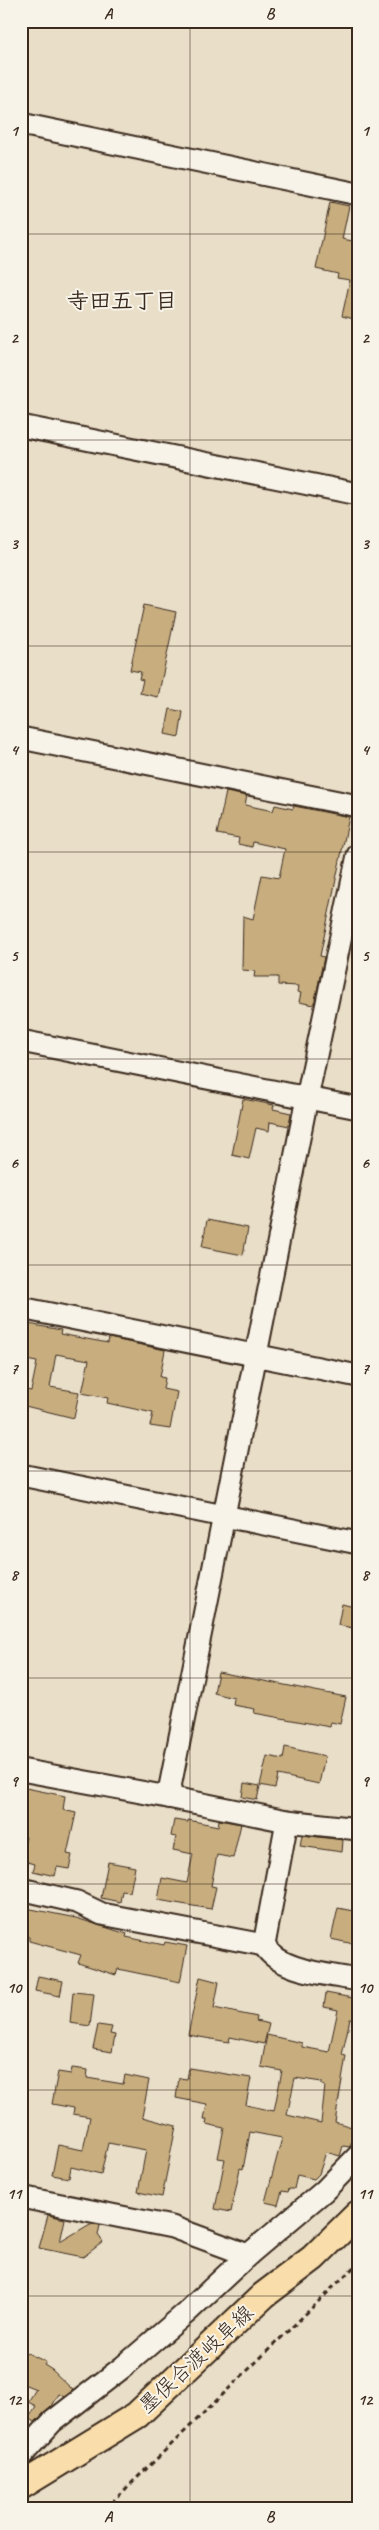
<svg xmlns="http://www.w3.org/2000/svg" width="379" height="2530" viewBox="0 0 379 2530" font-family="Caveat,'Klee One',sans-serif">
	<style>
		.building { fill: #c8ae7f; stroke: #3b2a1e; fill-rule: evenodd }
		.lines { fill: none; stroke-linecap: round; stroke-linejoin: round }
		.minor-casing { stroke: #3b2a1e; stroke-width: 25 }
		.major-casing { stroke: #3b2a1e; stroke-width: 30 }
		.path { stroke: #3b2a1e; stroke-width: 3; stroke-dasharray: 5 4; stroke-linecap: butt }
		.minor { stroke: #f7f3e8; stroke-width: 21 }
		.major { stroke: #f9deab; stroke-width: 26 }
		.grid { fill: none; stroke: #3b2a1e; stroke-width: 1; stroke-opacity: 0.55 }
		.labels { text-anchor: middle; stroke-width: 4; stroke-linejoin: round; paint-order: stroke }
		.street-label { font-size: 21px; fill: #3b2a1e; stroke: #f7f3e8 }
		.neighbourhood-label { font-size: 22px; font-weight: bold; fill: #3b2a1e; stroke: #f7f3e8 }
		.neatline { fill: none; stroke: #3b2a1e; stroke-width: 2 }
		.grid-label { font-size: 16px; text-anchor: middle; font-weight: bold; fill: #3b2a1e }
	</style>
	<rect width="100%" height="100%" fill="#e9dec8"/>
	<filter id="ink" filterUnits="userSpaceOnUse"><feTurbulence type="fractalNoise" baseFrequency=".02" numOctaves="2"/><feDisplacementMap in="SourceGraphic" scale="10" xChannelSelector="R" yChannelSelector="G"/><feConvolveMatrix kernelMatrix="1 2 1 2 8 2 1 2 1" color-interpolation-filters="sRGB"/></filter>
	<g filter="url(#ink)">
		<!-- building -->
		<g class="building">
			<polygon points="330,202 349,206 342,239 358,242 358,320 342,316 350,280 337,278 338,274 316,269"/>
			<polygon points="144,605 176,612 158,697 140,693 143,680 139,679 141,672 130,670"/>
			<polygon points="170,709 183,712 179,737 165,734"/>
			<polygon points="226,792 247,796 245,805 273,811 275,805 293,809 294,806 349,817 320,956 324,957 314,1005 299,1002 301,993 297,992 298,986 278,985 278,977 254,977 255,971 242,970 243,916 253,919 262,875 279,878 285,849 253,842 252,847 238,844 239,838 217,834"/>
			<polygon points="243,1099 274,1105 273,1109 291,1113 289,1126 270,1122 269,1131 256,1128 249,1159 232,1155"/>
			<polygon points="207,1220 248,1228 243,1255 202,1247"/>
			<polygon points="23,1323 61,1330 60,1334 108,1343 109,1338 165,1350 160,1377 165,1378 163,1389 177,1392 170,1429 150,1426 153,1413 107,1403 108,1398 82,1393 89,1360 56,1354 50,1387 79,1392 74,1418 21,1405 21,1389 31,1391 37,1362 21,1359"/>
			<polygon points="342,1604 358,1608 358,1629 338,1625"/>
			<polygon points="218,1672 346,1697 340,1724 331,1722 330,1727 254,1713 255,1709 233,1705 234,1698 214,1693"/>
			<polygon points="285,1747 325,1756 319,1784 278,1775 275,1788 260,1785 267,1756 283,1759"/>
			<polygon points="244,1783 260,1786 257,1800 242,1797"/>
			<polygon points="21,1787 65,1796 63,1810 76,1813 67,1854 72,1855 69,1869 57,1867 55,1876 33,1871 35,1864 21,1860 26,1837 21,1836"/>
			<polygon points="174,1820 188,1822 188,1820 218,1826 219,1820 241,1824 233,1858 217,1855 211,1886 216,1887 211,1909 158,1900 162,1878 187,1883 193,1854 173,1850 176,1837 171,1836"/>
			<polygon points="302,1835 343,1840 342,1852 300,1846"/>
			<polygon points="108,1862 135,1867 130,1892 122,1891 120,1902 101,1898"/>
			<polygon points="21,1907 76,1918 127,1934 126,1937 164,1945 165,1942 187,1946 180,1982 118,1969 116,1975 78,1963 81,1955 29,1941 29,1937 21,1935"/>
			<polygon points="338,1908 358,1912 358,1945 331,1939"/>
			<polygon points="38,1976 63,1981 60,1996 35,1991"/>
			<polygon points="200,1977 219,1982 214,2008 257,2017 256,2021 269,2024 264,2044 230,2037 229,2042 188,2035"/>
			<polygon points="73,1992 94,1994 90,2026 70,2023"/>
			<path d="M326,1993L358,1999V2020L350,2019L342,2055L346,2056L335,2122L355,2128L350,2147L343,2146L340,2156L326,2152L319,2174L314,2179L297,2175L294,2189H289L288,2192L282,2191L278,2205L265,2202L282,2138L250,2132L243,2169L240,2168L231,2212L215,2209L225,2159L218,2158L224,2128L206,2124L207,2119H204L207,2104L176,2098L179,2078L187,2079L189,2068L251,2078L246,2105L274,2111L282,2071L261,2067L267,2035L302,2043V2047L329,2052L338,2010L324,2007ZM295,2078L322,2082V2085L325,2086L321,2123L287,2115Z"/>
			<polygon points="98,2025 112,2027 110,2034 115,2035 112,2052 93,2049"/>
			<polygon points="72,2068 88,2070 87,2078 123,2084 125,2075 149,2080 142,2117 176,2126 162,2197 138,2192 146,2150 108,2143 101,2174 71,2167 69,2178 52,2175 58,2145 83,2150 90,2117 73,2114 74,2108 52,2104 58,2072 71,2074"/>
			<polygon points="48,2215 65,2219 60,2242 90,2224 100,2225 98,2235 103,2242 83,2257 39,2248"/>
			<polygon points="21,2350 46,2362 44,2365 52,2370 73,2390 64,2397 59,2394 52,2406 35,2422 29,2418 36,2406 28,2402 36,2389 21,2383"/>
		</g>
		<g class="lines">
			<defs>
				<g id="minor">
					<polyline points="21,124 358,194"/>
					<polyline points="21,426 358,494"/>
					<polyline points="21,738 358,806"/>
					<polyline points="21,1041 358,1108"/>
					<polyline points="21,1308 358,1376"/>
					<polyline points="21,1475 358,1543"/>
					<polyline points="21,1770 168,1797 307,1098 358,855"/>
					<polyline points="168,1797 287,1821 358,1829"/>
					<path d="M287,1821L264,1945C279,1972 329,1974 358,1980"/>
					<polyline points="21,1889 77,1902 102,1914 264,1945"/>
					<polyline points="21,2197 172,2227 248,2255"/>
					<polyline points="21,2456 52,2422 123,2367 186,2313 248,2255 324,2191 358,2156"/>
				</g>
				<polyline id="major" points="21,2486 137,2415 264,2295 313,2258 358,2214"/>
			</defs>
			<!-- minor casing -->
			<use href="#minor" class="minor-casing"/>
			<!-- major casing -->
			<use href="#major" class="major-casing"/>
			<!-- path -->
			<polyline class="path" points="105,2509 358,2263"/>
			<!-- minor -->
			<use href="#minor" class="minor"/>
			<!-- major -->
			<use href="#major" class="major"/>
		</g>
	</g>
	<!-- grid -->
	<path class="grid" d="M190,21V2509M21,234H358M21,440H358M21,646H358M21,852H358M21,1059H358M21,1265H358M21,1471H358M21,1678H358M21,1884H358M21,2090H358M21,2296H358"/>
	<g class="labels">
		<!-- street labels -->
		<g class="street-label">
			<text transform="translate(196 2359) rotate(-43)" y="7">墨俣合渡岐阜線</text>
		</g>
		<!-- neighbourhood labels -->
		<g class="neighbourhood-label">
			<text x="122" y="308">寺田五丁目</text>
		</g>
	</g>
	<!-- margin -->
	<rect width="379" height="2530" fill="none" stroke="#f7f3e8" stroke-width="55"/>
	<rect x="28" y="28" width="324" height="2474" class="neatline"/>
	<g class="grid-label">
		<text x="108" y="19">A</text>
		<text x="270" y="19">B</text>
		<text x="14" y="136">1</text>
		<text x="365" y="136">1</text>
		<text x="14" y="343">2</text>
		<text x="365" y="343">2</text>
		<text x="14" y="549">3</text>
		<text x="365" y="549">3</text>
		<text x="14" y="755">4</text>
		<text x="365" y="755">4</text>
		<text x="14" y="961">5</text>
		<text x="365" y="961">5</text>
		<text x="14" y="1168">6</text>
		<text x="365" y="1168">6</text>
		<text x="14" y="1374">7</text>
		<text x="365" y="1374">7</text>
		<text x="14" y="1580">8</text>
		<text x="365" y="1580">8</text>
		<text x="14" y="1786">9</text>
		<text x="365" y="1786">9</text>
		<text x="14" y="1993">10</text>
		<text x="365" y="1993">10</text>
		<text x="14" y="2199">11</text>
		<text x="365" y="2199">11</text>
		<text x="14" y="2405">12</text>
		<text x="365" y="2405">12</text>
		<text x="108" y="2522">A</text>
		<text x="270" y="2522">B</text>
	</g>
</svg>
